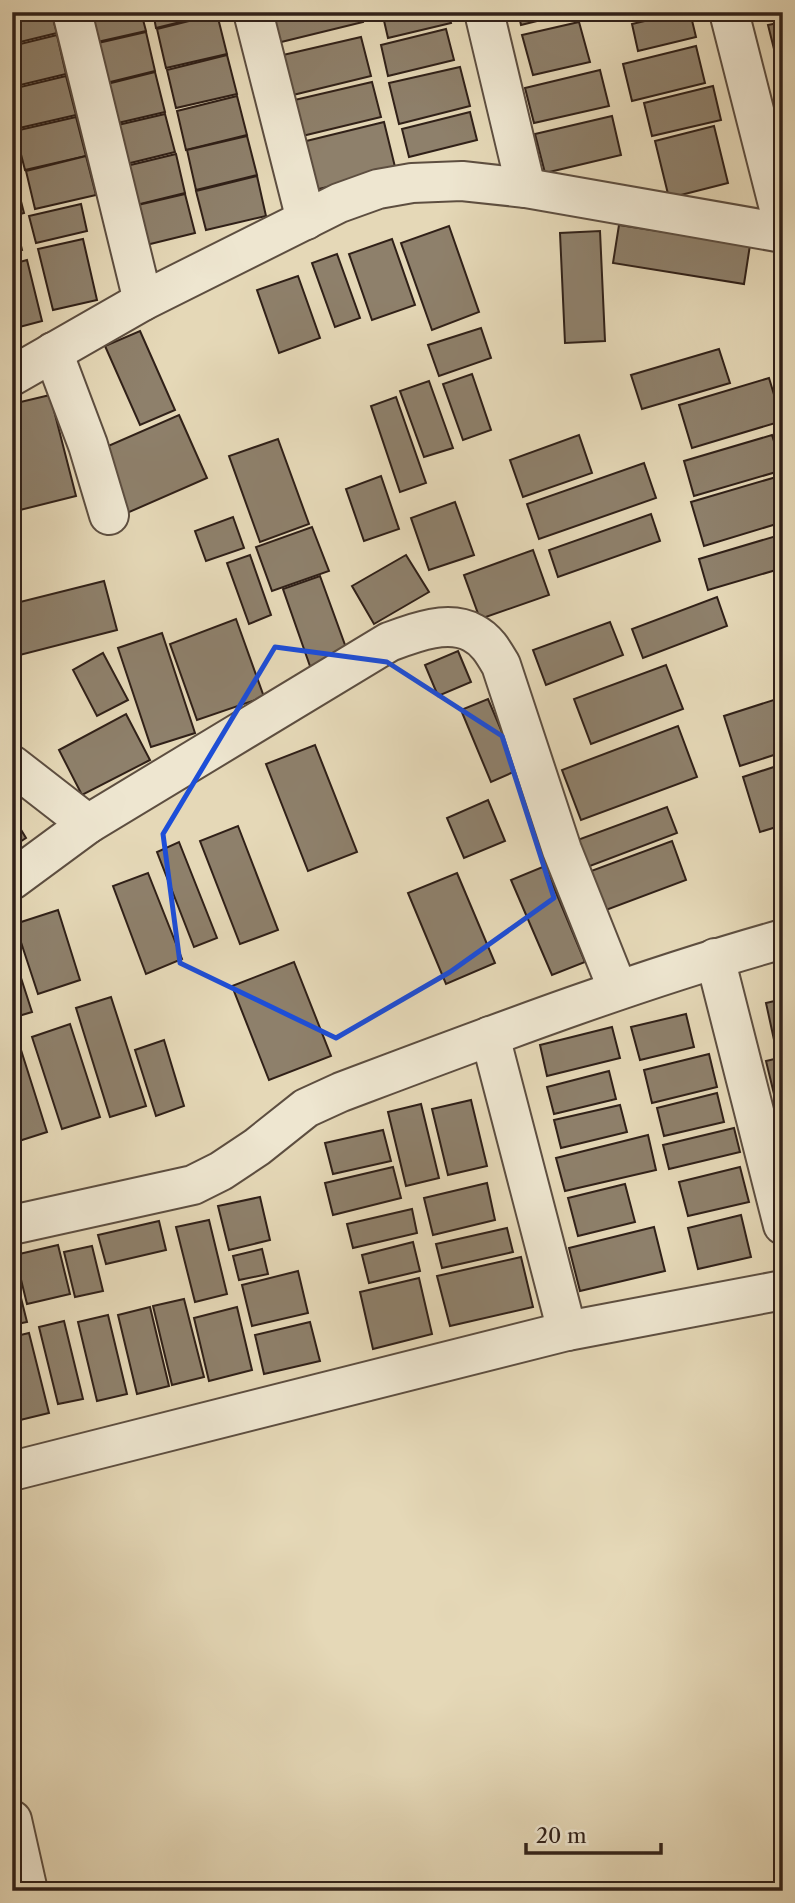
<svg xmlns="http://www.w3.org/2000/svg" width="795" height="1903" viewBox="0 0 795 1903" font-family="'Libre Caslon Text',serif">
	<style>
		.building { fill: #8e806b; stroke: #302018; stroke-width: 2 }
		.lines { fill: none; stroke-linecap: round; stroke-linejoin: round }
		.street-casing { stroke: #5d4e40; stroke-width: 42 }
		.street { stroke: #eee6d0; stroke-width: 38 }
		.marked { fill: none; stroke: #1d4ed8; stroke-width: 5; stroke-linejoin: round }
	</style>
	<rect width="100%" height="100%" fill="#e5d8b7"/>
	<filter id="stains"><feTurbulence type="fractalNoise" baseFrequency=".00286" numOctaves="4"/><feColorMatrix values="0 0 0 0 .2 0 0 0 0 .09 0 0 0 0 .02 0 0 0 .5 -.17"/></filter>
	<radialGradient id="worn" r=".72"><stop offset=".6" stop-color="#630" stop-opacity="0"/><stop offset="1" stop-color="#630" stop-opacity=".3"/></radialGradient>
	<!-- building -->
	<g class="building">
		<polygon points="12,12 51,12 57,33 12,44"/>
		<polygon points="76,12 141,12 146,31 84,45"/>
		<polygon points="153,12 217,12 217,13 156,28"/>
		<polygon points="266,12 361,12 363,22 273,44"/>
		<polygon points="382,12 448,12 451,23 388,38"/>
		<polygon points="518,12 573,12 521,25"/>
		<polygon points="619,12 650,12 621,19"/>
		<polygon points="683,12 690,12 696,37 638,51 632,24"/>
		<polygon points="217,14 227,54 166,68 157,29"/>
		<polygon points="579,22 590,62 533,75 522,35"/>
		<polygon points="783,22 783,64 778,65 768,25"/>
		<polygon points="446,29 454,60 388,76 381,45"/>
		<polygon points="146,32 155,71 94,86 85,46"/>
		<polygon points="57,35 66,74 12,87 12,46"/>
		<polygon points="361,37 371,76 293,95 283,55"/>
		<polygon points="696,46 705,83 632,101 623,64"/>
		<polygon points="227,55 237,94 176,108 167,70"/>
		<polygon points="460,67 470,106 399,124 389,83"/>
		<polygon points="600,70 609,106 534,123 525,88"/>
		<polygon points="155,72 165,112 105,126 95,87"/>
		<polygon points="66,76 76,115 15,129 12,119 12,89"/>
		<polygon points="372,82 381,117 294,138 286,102"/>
		<polygon points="713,86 721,120 652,136 644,103"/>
		<polygon points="237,96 247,135 186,150 177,111"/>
		<polygon points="470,112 477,140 409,157 402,129"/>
		<polygon points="165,114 175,152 114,167 105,128"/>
		<polygon points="612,116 621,155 545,173 535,134"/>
		<polygon points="76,117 86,156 25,170 15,131"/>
		<polygon points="384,122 396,171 306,192 294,144"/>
		<polygon points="714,126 728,183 669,198 655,141"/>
		<polygon points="247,136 257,175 196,190 187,150"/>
		<polygon points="176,154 185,193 124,208 114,169"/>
		<polygon points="86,156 96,195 35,209 26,171"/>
		<polygon points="12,174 14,174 24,213 12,216"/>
		<polygon points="257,176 266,216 206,230 196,191"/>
		<polygon points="185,194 195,233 134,248 125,208"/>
		<polygon points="81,204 87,231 36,243 29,216"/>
		<polygon points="12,221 15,221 22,250 12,252"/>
		<polygon points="619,225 750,245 744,284 613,263"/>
		<polygon points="449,226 479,312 432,330 401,243"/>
		<polygon points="600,231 605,341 565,343 560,233"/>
		<polygon points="83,239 97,300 53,310 38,249"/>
		<polygon points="392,239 415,305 372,320 349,254"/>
		<polygon points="337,254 360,318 335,327 312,263"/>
		<polygon points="27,260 42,321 12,329 12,264"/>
		<polygon points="298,276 320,338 279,353 257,290"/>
		<polygon points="481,328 491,358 439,376 428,345"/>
		<polygon points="140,331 175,410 140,425 105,346"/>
		<polygon points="719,349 730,383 642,409 631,375"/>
		<polygon points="472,374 491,430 463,440 443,384"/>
		<polygon points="769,378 782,421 692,448 679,405"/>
		<polygon points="429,381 453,448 424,457 400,391"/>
		<polygon points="50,395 76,496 12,512 12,404"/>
		<polygon points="396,397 426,483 400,492 371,406"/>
		<polygon points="179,415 207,478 127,513 99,450"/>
		<polygon points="579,435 592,473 523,497 510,460"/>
		<polygon points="772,435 783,470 694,496 684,461"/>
		<polygon points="278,439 309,524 260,542 229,456"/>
		<polygon points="644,463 656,498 539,539 527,504"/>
		<polygon points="783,475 783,522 704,546 691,502"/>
		<polygon points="381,476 399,529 364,541 346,489"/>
		<polygon points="455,502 474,555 429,570 411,518"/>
		<polygon points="651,514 660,541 558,577 549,550"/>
		<polygon points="233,517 244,548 206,561 195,531"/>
		<polygon points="312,527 329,571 272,591 256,547"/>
		<polygon points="783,534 783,568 708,590 699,559"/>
		<polygon points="533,550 549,595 480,619 464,575"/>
		<polygon points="250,555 271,615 249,624 227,563"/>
		<polygon points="406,555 429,592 374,624 352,586"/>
		<polygon points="320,576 349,656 311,669 283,589"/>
		<polygon points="104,581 117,630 12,657 12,604"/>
		<polygon points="717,597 727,626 643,658 632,629"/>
		<polygon points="236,619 264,697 197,720 170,644"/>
		<polygon points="610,622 623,655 546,685 533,650"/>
		<polygon points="162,633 195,733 151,747 118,648"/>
		<polygon points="458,651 471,682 438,696 425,665"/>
		<polygon points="103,653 128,700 97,716 73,670"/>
		<polygon points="666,665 683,709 591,744 574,699"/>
		<polygon points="783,697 783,752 740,766 724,716"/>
		<polygon points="488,699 518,770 491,782 461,710"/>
		<polygon points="126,714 150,760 82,795 59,750"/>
		<polygon points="678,726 697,777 581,820 562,770"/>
		<polygon points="315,745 357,852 308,871 266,764"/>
		<polygon points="783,764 783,825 760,832 743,777"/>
		<polygon points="488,800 505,841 464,858 447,818"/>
		<polygon points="667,807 677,833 582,869 572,842"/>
		<polygon points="12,815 26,838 12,847"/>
		<polygon points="238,826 278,930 240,944 200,841"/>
		<polygon points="672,841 686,880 598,913 583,874"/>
		<polygon points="179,842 217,938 194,947 157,852"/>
		<polygon points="545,866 585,962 552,975 511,880"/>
		<polygon points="148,873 182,959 146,974 113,886"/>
		<polygon points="457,873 495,963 446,984 408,893"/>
		<polygon points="58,910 80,980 38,994 15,924"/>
		<polygon points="12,950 32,1012 12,1018"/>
		<polygon points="294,962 331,1056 269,1080 232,986"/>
		<polygon points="111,997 146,1106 110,1117 76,1008"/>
		<polygon points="783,999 783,1047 776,1049 766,1003"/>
		<polygon points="686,1014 694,1047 640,1060 631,1027"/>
		<polygon points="70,1024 100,1117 62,1129 32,1037"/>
		<polygon points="612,1027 620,1058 547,1076 540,1045"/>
		<polygon points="15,1031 47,1132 19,1141 12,1121 12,1032"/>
		<polygon points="164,1040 184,1106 156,1116 135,1050"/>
		<polygon points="709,1054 717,1087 652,1103 644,1070"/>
		<polygon points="783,1057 783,1092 774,1094 766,1061"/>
		<polygon points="609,1071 616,1099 554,1114 547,1087"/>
		<polygon points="717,1093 724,1122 664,1136 657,1108"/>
		<polygon points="471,1100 487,1166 448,1175 432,1109"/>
		<polygon points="783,1102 783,1142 781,1143 772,1105"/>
		<polygon points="421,1104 439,1178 406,1186 388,1112"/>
		<polygon points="620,1105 627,1132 561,1148 554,1120"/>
		<polygon points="734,1128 740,1152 669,1169 663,1145"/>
		<polygon points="383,1130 391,1161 333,1174 325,1143"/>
		<polygon points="648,1135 656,1170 565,1191 556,1158"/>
		<polygon points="393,1167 401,1198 333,1215 325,1183"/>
		<polygon points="740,1167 749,1202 688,1216 679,1182"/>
		<polygon points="487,1183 495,1220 433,1235 424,1198"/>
		<polygon points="625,1184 635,1222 578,1236 568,1198"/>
		<polygon points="260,1197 270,1240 229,1250 218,1206"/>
		<polygon points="412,1209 417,1233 353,1248 347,1224"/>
		<polygon points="741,1215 751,1257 698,1269 688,1228"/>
		<polygon points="209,1220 227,1294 195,1302 176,1227"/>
		<polygon points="159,1221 166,1250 106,1264 98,1235"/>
		<polygon points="654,1227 665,1271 580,1291 569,1248"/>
		<polygon points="507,1228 513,1252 442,1268 436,1244"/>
		<polygon points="413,1242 420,1271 369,1283 362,1255"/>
		<polygon points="58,1245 70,1294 27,1304 15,1255"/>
		<polygon points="92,1246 103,1291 75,1297 64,1252"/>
		<polygon points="262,1249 268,1274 239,1280 233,1256"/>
		<polygon points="521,1257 533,1307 450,1326 437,1276"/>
		<polygon points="12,1262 27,1322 12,1325"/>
		<polygon points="298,1271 308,1313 252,1326 242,1285"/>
		<polygon points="419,1278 432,1334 373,1349 360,1292"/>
		<polygon points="184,1299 204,1377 172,1385 153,1306"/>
		<polygon points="150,1307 169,1386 137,1394 118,1315"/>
		<polygon points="237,1307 252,1370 209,1381 194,1318"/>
		<polygon points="108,1315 127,1394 97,1401 78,1322"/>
		<polygon points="64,1321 83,1399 58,1404 39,1327"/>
		<polygon points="310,1322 320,1361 264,1374 255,1335"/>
		<polygon points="29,1333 49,1413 12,1422 12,1337"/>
	</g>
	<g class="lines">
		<defs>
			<g id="street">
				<polyline points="72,12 143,301"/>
				<polyline points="253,12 306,220"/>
				<polyline points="484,12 526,188"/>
				<polyline points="729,12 783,224"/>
				<polyline points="53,352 88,445 109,515"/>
				<polyline points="12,376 143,301 339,203 378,189 412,183 462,181 526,188 783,233"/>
				<polyline points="12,765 88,824"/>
				<path d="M12,880L88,824L389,642C413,633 448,619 473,633C487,640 494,653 501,665L562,850L618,990"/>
				<polyline points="715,958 783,1225"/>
				<polyline points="490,1036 567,1331"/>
				<path d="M12,1225L193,1185L221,1171L257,1147L306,1108L341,1092C487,1037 633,981 783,939"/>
				<polyline points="12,1471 567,1331 783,1290"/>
				<polyline points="12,1820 28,1891"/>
			</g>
		</defs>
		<!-- street casing -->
		<use href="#street" class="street-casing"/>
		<!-- street -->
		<use href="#street" class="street"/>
	</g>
	<!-- marked area -->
	<path class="marked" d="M275,647L387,662L502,736L554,898L450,972L336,1038L180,963L163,834Z"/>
	<!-- margin -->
	<rect width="795" height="1903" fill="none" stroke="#e5d8b7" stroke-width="42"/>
	<rect x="14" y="14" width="767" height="1875" fill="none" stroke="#302018" stroke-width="3.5"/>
	<rect x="21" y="21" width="753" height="1861" fill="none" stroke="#302018" stroke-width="2"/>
	<!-- scale -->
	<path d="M526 1843v10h135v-10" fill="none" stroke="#302018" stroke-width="3.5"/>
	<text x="536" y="1843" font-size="21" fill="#302018" stroke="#eee6d0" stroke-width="5" paint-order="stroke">20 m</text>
	<rect width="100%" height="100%" filter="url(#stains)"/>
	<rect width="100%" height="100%" fill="url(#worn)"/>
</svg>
